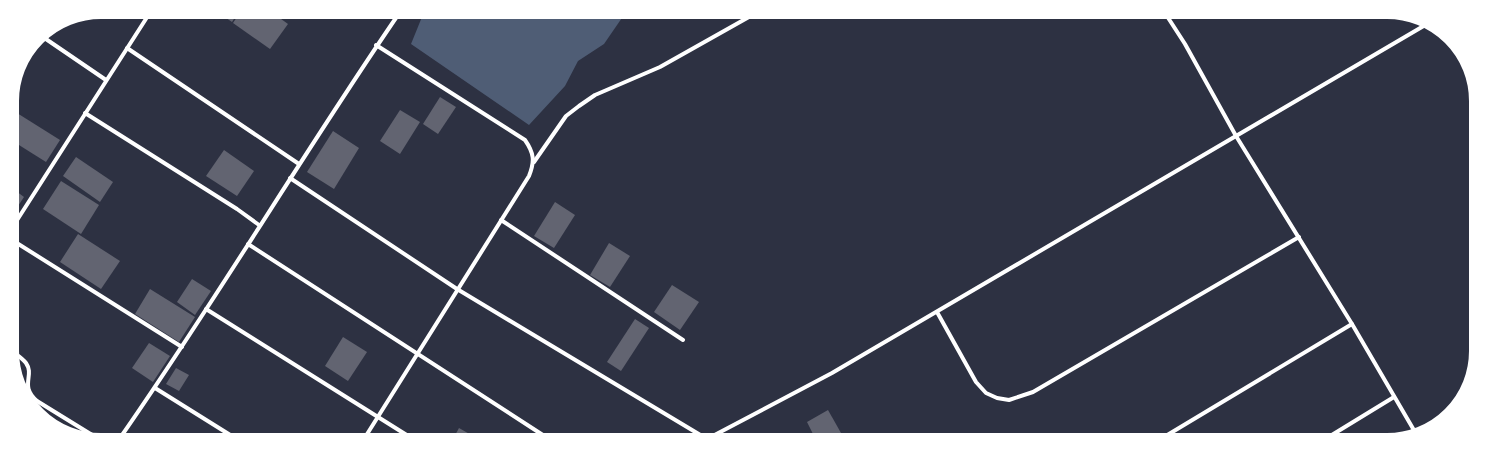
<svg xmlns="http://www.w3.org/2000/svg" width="1488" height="452" viewBox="0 0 1488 452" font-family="'Nunito Sans',sans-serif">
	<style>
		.water { fill: #4f5d75 }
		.building { fill: #626471 }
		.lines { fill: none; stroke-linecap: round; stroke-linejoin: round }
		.minor { stroke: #fff; stroke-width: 4 }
		.rim { fill: none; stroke: #fff; stroke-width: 2 }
	</style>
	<rect width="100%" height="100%" fill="#2d3142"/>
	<!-- water -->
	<polygon class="water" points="424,12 626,12 604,44 578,61 565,86 529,125 411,44"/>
	<!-- building -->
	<g class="building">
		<polygon points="216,11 239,11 232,22"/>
		<polygon points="241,11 270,11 288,24 270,49 233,23"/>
		<polygon points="440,97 456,107 438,134 423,124"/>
		<polygon points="400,110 420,122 400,154 380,141"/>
		<polygon points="17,113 60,140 46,162 11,140 11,122"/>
		<polygon points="333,131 359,148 334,189 307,172"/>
		<polygon points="224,150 254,171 237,196 206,176"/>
		<polygon points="76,157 113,182 100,202 63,176"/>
		<polygon points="61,181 99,205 81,234 43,209"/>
		<polygon points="12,188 24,197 12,215"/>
		<polygon points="555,202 575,215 554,248 534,236"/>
		<polygon points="78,234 120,261 101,289 60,262"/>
		<polygon points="609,243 630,256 610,287 590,275"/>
		<polygon points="192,279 211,291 195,315 177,302"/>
		<polygon points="672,285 699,302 680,330 654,312"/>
		<polygon points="150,289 195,317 179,342 135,314"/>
		<polygon points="635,319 649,328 621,371 607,362"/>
		<polygon points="343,337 367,352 348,381 325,366"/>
		<polygon points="149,343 170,356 153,382 132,368"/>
		<polygon points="176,368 189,375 179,391 166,384"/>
		<polygon points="828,410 845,440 816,440 807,422"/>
		<polygon points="459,428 473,436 471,439 453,439"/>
	</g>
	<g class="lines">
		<!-- minor -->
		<g class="minor">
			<polyline points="138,11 147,17"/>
			<polyline points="1165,13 1185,44 1236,136 1352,324 1415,432"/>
			<polyline points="40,35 106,80"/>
			<polyline points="127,48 299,164"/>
			<polyline points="85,113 237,209 259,225"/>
			<polyline points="534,162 566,116 579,106 595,95 660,67 756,13"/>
			<polyline points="290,178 457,289 707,439"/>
			<polyline points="501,220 683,340"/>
			<polyline points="12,228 151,11"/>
			<polyline points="12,240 182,347"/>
			<polyline points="248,244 549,439"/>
			<polyline points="206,309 413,439"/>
			<polyline points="937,312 976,382 986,393 997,398 1009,400 1033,392 1299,237"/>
			<path d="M13,352C17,355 22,358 26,363C35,376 19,385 37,401L97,438"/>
			<polyline points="155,388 235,438"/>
			<path d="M120,438C217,299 304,152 400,12"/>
			<path d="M364,439L529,176C535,161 534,153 525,140L376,45"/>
			<polyline points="707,439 832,373 1427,24"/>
			<polyline points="1159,440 1352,324"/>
			<polyline points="1322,441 1394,397"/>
		</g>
	</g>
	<!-- crop -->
	<path d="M0 0H1488V452H0ZM101 18H1387A83 83 0 0 1 1470 101V351A83 83 0 0 1 1387 434H101A83 83 0 0 1 18 351V101A83 83 0 0 1 101 18Z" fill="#fff" fill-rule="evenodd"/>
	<path class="rim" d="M101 18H1387A83 83 0 0 1 1470 101V351A83 83 0 0 1 1387 434H101A83 83 0 0 1 18 351V101A83 83 0 0 1 101 18Z"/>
</svg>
